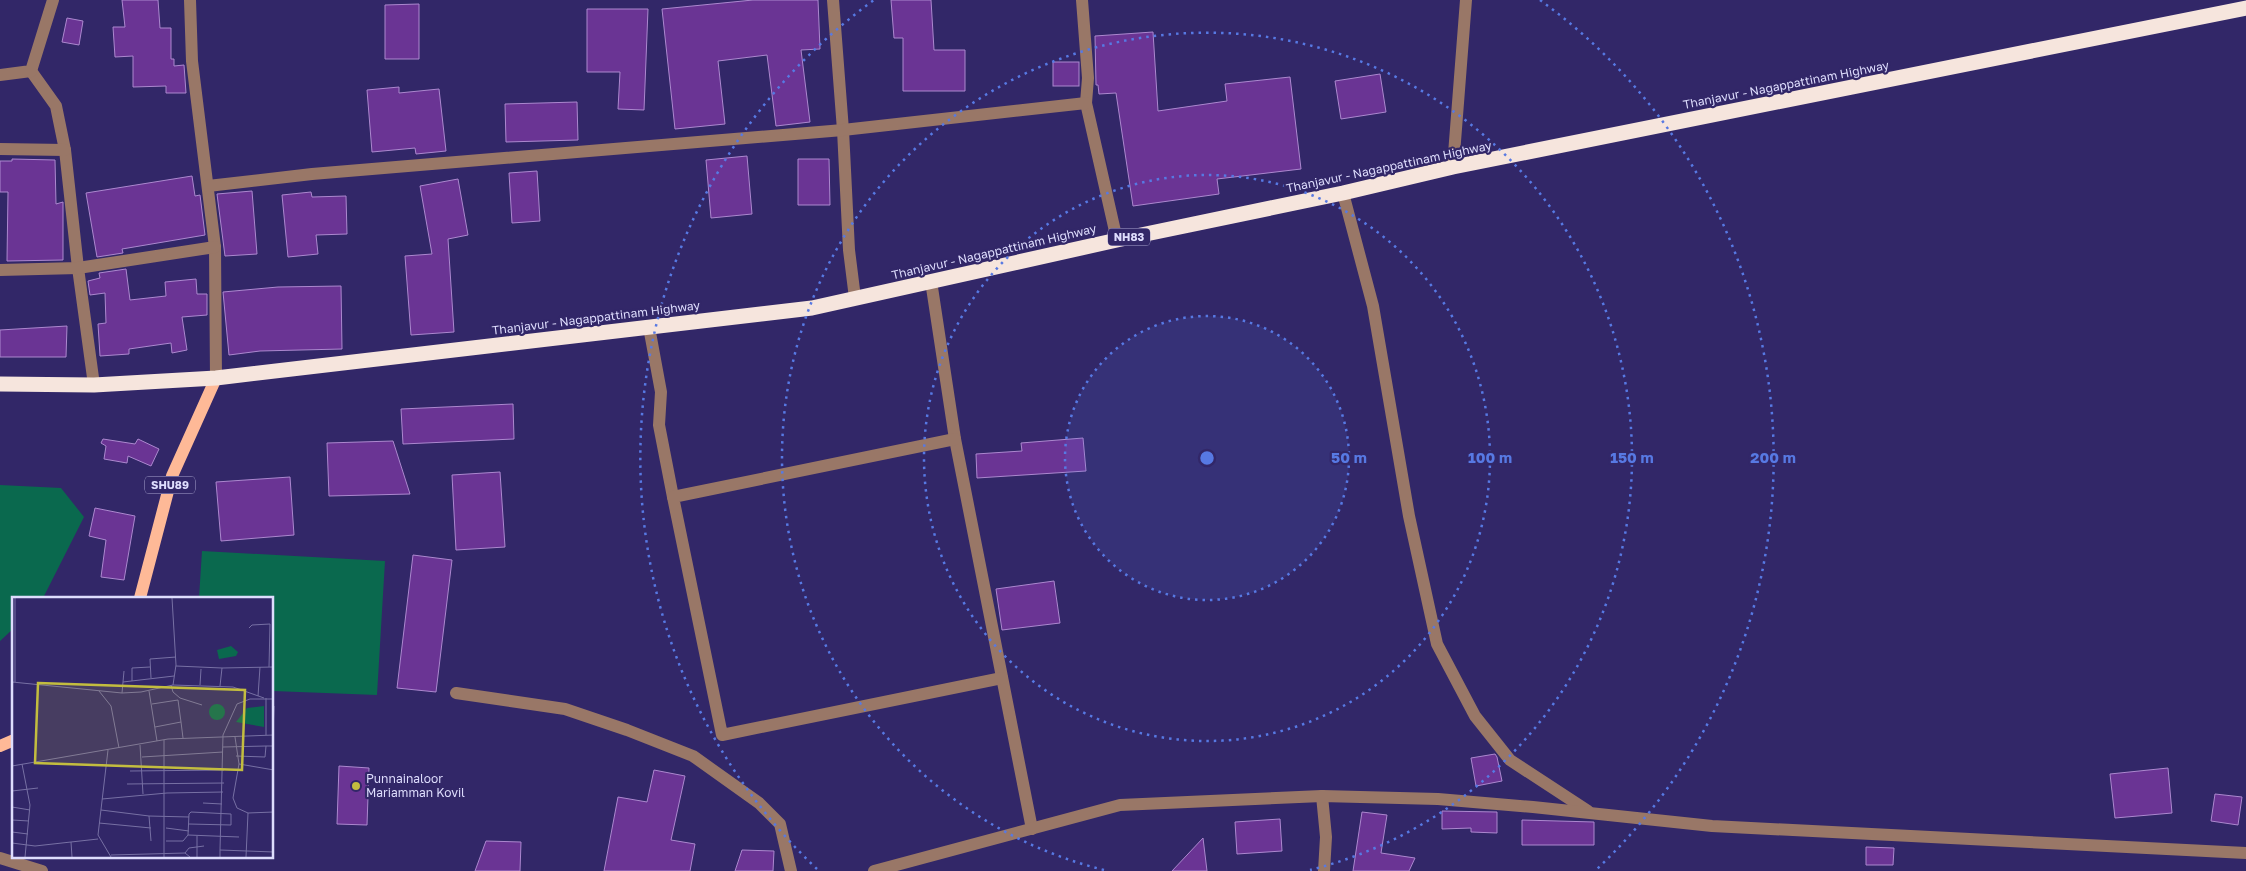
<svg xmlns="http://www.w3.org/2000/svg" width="2246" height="871" viewBox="0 0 2246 871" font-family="'Golos Text',sans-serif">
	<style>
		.water { fill: #0a694e }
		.building { fill: #6a3494; stroke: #ac88cf }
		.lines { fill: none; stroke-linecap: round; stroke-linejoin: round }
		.minor { stroke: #997767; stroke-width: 12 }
		.major { stroke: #feb997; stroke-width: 12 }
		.highway { stroke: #f6e5dd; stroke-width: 15 }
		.ring { fill: none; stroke: #5779e3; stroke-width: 2.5; stroke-dasharray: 2.5 5 }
		.poi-dot { fill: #c3bd3f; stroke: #322768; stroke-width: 2 }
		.labels { text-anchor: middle; stroke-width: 4.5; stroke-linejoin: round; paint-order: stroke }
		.shield { fill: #322768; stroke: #aaa6d0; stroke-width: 1 }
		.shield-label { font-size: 11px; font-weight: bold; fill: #deddfd }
		.street-label { font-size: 12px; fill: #deddfd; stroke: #322768 }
		.poi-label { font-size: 12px; fill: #deddfd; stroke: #322768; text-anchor: start }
		.inset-road { fill: none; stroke: #7770a4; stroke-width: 1 }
		.view { fill: #c3bd3f; fill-opacity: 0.15; stroke: #c3bd3f; stroke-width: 2.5 }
		.inset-edge { fill: none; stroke: #deddfd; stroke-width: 2.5 }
		.centre { fill: #5779e3; stroke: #322768; stroke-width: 2.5 }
		.ring-label { font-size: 15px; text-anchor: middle; font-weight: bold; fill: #5779e3; stroke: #322768; stroke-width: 4.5; stroke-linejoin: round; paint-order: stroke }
	</style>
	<rect width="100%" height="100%" fill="#322768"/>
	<!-- water -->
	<g class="water">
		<polygon points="0,485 61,488 84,517 43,598 14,598 14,628 0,641"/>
		<polygon points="202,551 385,561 377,695 273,691 272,598 199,598"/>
	</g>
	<!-- building -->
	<g class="building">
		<polygon points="122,0 158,0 160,28 171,28 171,59 174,59 174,66 184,65 186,93 166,93 166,86 133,87 133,56 115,57 113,27 125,27"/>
		<polygon points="753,0 818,0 820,49 801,50 810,122 776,126 767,55 718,61 725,124 675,129 662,9"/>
		<polygon points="891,0 931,0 934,50 965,50 965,91 903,91 903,38 894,38"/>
		<polygon points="419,4 419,59 385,59 385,5"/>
		<polygon points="587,9 648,9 644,110 618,109 620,72 587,72"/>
		<polygon points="67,18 83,21 79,45 62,42"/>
		<polygon points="1153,32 1158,111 1227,101 1225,84 1290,77 1301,169 1217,179 1219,194 1133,206 1116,93 1099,94 1098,85 1096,85 1095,36"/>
		<rect x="1053" y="62" width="26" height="24"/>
		<polygon points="1380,74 1386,112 1341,119 1335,81"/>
		<polygon points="399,87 399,93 439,89 446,151 416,154 415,148 372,152 367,90"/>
		<polygon points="577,102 578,140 506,142 505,104"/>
		<polygon points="747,156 752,214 711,218 706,160"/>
		<polygon points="12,159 55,160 56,204 63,202 63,260 7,261 8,192 0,192 0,161 12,161"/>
		<polygon points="798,159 829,159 830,205 798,205"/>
		<polygon points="537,171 540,221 512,223 509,173"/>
		<polygon points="192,176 195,196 200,195 205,235 122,249 123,253 97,257 86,193"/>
		<polygon points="458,179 468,235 448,239 454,332 411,335 405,256 432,254 420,186"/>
		<polygon points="252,191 257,254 225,256 217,194"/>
		<polygon points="311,192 312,197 346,196 347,234 316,235 318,254 288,257 282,195"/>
		<polygon points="126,269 130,300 166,296 165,282 196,279 197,294 207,294 207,315 182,317 187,350 172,353 171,343 129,349 129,354 100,356 98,324 106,323 105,293 90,295 88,281 100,278 99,273"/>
		<polygon points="341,286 342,349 260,351 229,355 223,292 278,287"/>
		<polygon points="67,326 66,357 0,357 0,330"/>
		<polygon points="513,404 514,439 403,444 401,409"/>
		<polygon points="1083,438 1086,471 977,478 976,454 1022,451 1021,443"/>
		<polygon points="103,439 135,444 138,439 159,449 151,466 128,456 127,463 104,459 106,446 101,443"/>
		<polygon points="393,441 410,494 329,496 327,443"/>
		<polygon points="500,472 505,547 456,550 452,475"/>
		<polygon points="290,477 294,535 221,541 216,482"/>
		<polygon points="95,508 135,516 124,580 101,577 106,540 89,536"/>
		<polygon points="413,555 452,560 436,692 397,688"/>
		<polygon points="1054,581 1060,623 1002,630 996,589"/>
		<polygon points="1495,754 1497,757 1502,781 1476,786 1471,758"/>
		<polygon points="339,766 369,768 367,825 337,824"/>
		<polygon points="2168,768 2172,813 2115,818 2110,774"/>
		<polygon points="654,770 685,776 671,840 695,844 690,871 604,871 618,797 647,802"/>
		<polygon points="2215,794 2242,797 2238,825 2211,821"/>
		<polygon points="1442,811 1497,812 1497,833 1471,832 1471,828 1442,829"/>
		<polygon points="1362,812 1387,815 1381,853 1415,858 1409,871 1353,871"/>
		<polygon points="1280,819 1282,851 1237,854 1235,822"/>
		<polygon points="1522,820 1594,822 1594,845 1522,845"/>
		<polygon points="1203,838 1207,871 1172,871"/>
		<polygon points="486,841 521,842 520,871 475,871"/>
		<polygon points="1866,847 1894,848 1893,865 1866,865"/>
		<polygon points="742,850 774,851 773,871 735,871"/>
	</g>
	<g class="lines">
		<!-- minor -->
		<g class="minor">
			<polyline points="190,0 192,61 215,247 216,378"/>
			<polyline points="833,0 843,130 849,250 855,298"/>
			<polyline points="1082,0 1088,78 1086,103 1117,240"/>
			<polyline points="31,71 56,106 65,150 78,268 94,385"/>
			<polyline points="0,75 31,71 53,0"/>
			<polyline points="0,149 65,150"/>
			<polyline points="1453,167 1466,0"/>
			<polyline points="208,186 312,174 843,130 1086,103"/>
			<polyline points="1343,193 1373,306 1409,516 1437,644 1475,716 1510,760 1588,811"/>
			<polyline points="0,270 78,268 215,247"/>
			<polyline points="931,281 955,439 1032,829"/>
			<polyline points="649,327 661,392 659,425 673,497"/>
			<polyline points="955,439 673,497 722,735 1002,678"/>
			<polyline points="456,693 565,709 627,730 693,756 759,803 780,824 791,871"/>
			<polyline points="1322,796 1326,837 1324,871"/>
			<polyline points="0,858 42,871"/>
			<polyline points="874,871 1120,805 1322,796 1438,799 1533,807 1712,826 2246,853"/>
		</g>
		<!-- major -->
		<g class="major">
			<polyline points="140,598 172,476 216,378"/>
			<polyline points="0,746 14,740"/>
		</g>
		<!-- highway -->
		<polyline class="highway" points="0,384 94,385 216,378 812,308 1117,240 1343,193 1453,167 2246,8"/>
	</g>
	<!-- distance rings -->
	<circle cx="1207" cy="458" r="142" fill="#5779e3" fill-opacity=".12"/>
	<g class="ring">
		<circle cx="1207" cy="458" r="142"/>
		<circle cx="1207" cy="458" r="283"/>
		<path d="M1104 870A425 425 0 1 1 1310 870"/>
		<path d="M817 869A566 566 0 0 1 874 0M1540 0A566 566 0 0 1 1597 869"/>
	</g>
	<!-- markers -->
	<circle class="poi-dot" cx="356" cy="786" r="5"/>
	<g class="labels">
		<!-- shield labels -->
		<g class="shield">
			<rect x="1108" y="228.5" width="42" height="17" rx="4"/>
			<rect x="145" y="476.5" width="50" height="17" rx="4"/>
		</g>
		<g class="shield-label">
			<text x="1129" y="241">NH83</text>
			<text x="170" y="489">SHU89</text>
		</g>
		<!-- street labels -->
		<g class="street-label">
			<text transform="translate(1786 85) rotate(-11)" y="4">Thanjavur - Nagappattinam Highway</text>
			<text transform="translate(1389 167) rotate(-12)" y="4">Thanjavur - Nagappattinam Highway</text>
			<text transform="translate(994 252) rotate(-13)" y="4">Thanjavur - Nagappattinam Highway</text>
			<text transform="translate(596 318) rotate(-7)" y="4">Thanjavur - Nagappattinam Highway</text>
		</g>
		<!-- poi labels -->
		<g class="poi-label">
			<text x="366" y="783">Punnainaloor<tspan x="366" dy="14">Mariamman Kovil</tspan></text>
		</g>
	</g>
	<!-- overview -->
	<g transform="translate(12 597)">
		<rect width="261" height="261" fill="#322768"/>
		<path d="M219,49L226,55L224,59L207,62L205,53ZM197 115a8 8 0 1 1 16 0a8 8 0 1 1-16 0ZM252,109V130L224,125L235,111Z" fill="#0a694e"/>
		<path class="inset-road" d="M160,1L164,68L161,88M237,31L240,28L258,27L257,70M164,69L210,71M139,81L138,62L164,60M120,84V71L138,70M0,85L110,96L129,95L161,88L221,90L252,101M3,85V1M111,85L162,79M159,88L161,95L168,101L190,108M188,88L189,72M208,89L210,71L262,70M87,94L99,109L107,151M137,94L145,144M110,96L112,74M246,99L248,70M254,101V138M140,107L166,103L169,125L143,130M169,125L171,141M211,138L225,107L238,102H262M261,138L262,109M223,140L227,167M152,143V260M128,148L131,197M211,150L254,149M96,153L86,238L99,260M224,159L253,160L254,149H262M130,160L211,155M10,167L18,208L13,260M0,169L156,142L262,138M262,173L227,167L221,201L225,211L236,216L262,215M118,174L212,173M115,187L212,186M0,194L26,191M90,202L155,196L211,195M191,206L210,207M0,210L18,213M89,213L137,219L139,244M137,219L177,220M0,223L17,224M87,226L139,231M154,231L177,234M0,235L16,237M176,238L227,240M154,244H171L176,238L177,217L179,215L219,217V228L177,227M59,245L60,260M0,246L23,249L86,242M208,253L211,138M173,256L177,251L192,249M99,258L173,256L178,260M185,260V239M208,260V253L262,255M234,260L236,216"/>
		<path class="view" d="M26,86L233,93L230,173L23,166Z"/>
		<rect width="261" height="261" class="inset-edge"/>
	</g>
	<circle cx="1207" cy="458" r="8" class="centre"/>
	<g class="ring-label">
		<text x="1349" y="463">50 m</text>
		<text x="1490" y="463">100 m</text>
		<text x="1632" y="463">150 m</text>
		<text x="1773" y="463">200 m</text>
	</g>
</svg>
